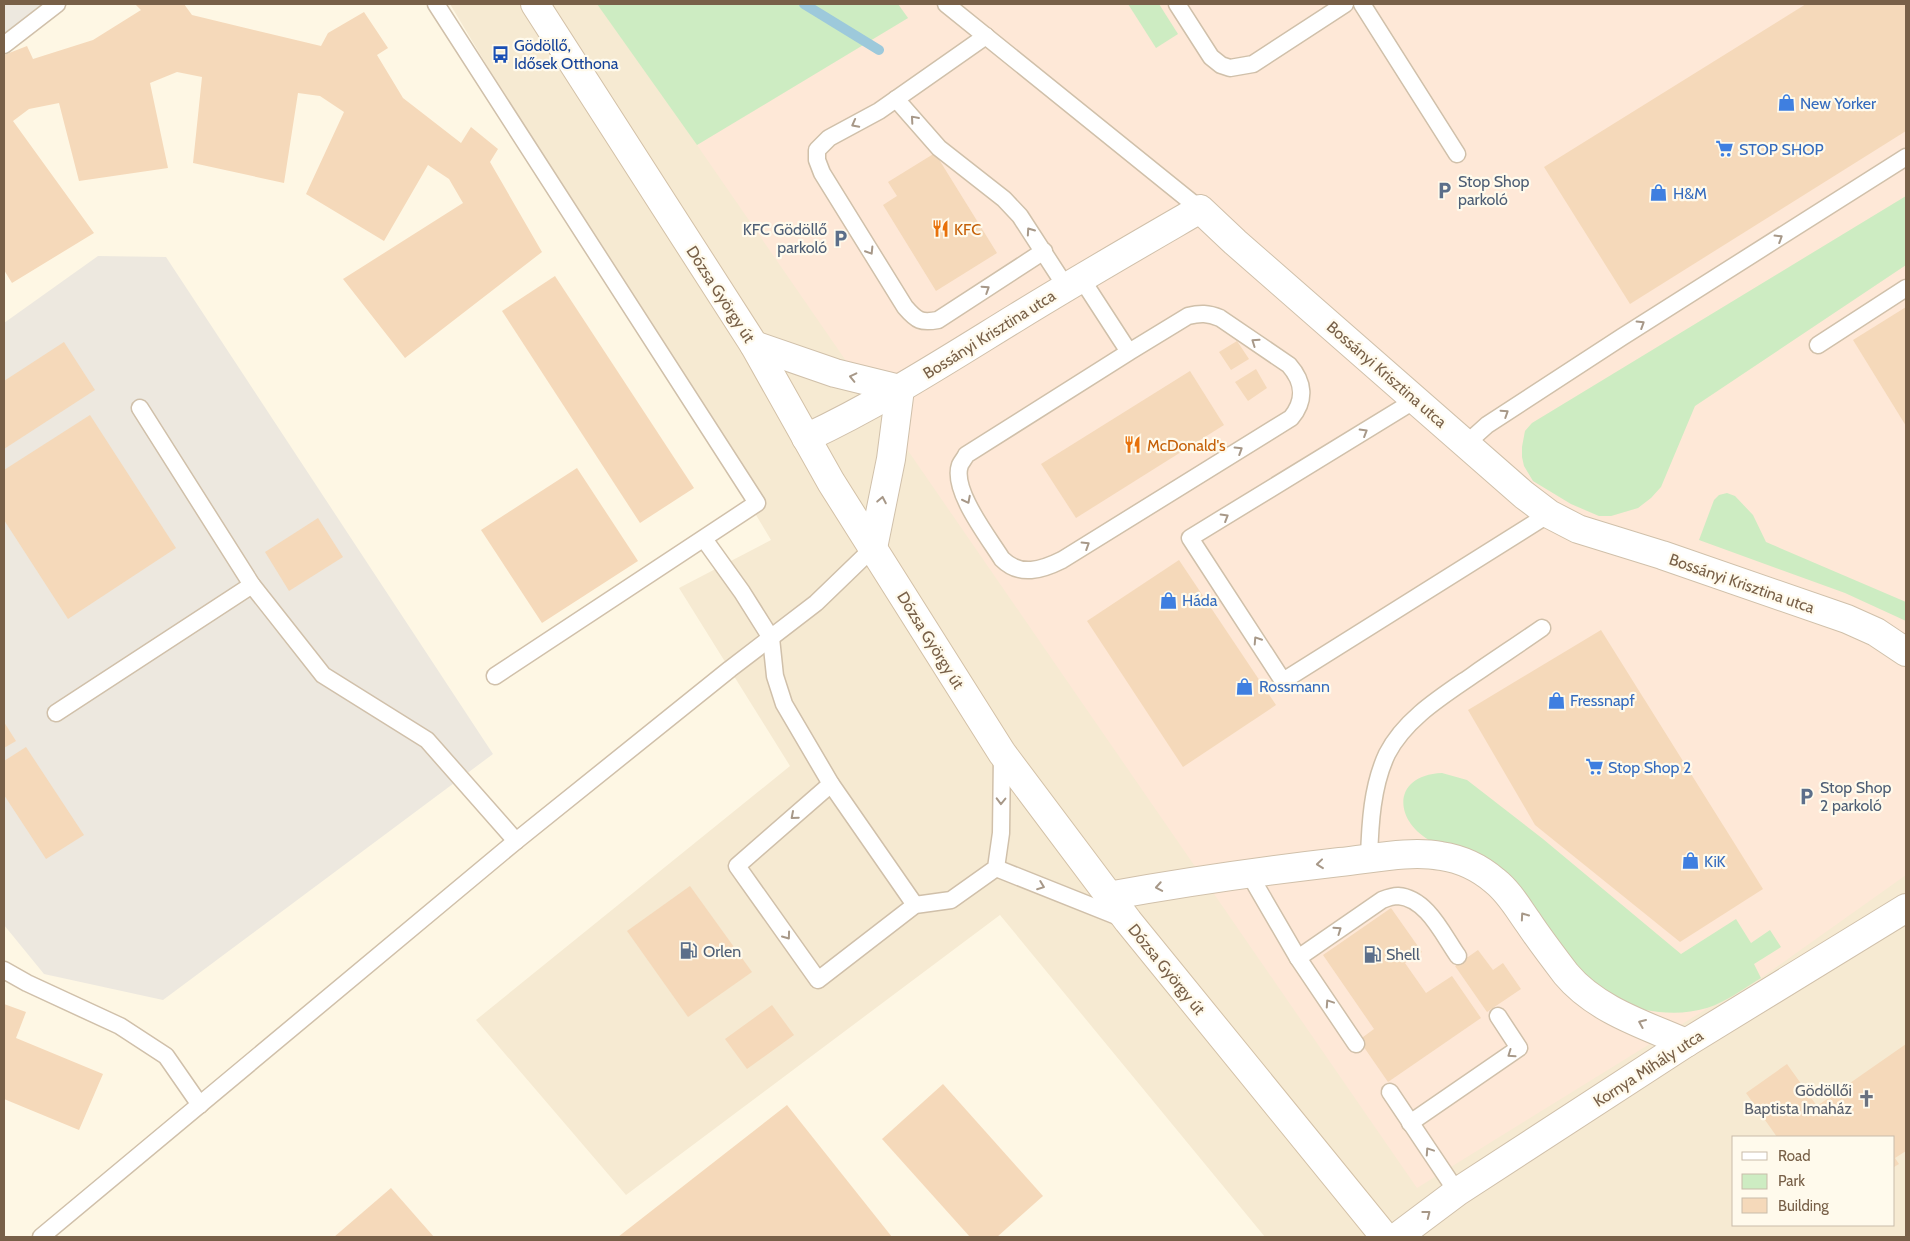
<svg xmlns="http://www.w3.org/2000/svg" width="1910" height="1241" viewBox="0 0 1910 1241" font-family="Cabin,sans-serif">
	<style>
		.residential { fill: #f6ead2; fill-rule: evenodd }
		.commercial { fill: #fee8d7 }
		.industrial { fill: #ede8df }
		.green { fill: #cdecc2 }
		.lines { fill: none; stroke-linecap: round; stroke-linejoin: round }
		.stream { stroke: #9dc9db; stroke-width: 10 }
		.building { fill: #f5d9ba }
		.lane-casing { stroke: #d0c0aa; stroke-width: 19 }
		.street-casing { stroke: #d0c0aa; stroke-width: 30 }
		.secondary-casing { stroke: #d3c1a7; stroke-width: 30 }
		.lane { stroke: #fff; stroke-width: 16 }
		.street { stroke: #fff; stroke-width: 28 }
		.secondary { stroke: #fff; stroke-width: 28 }
		.oneway { stroke: #a79888 }
		.labels { text-anchor: middle; stroke-width: 4.5; stroke-linejoin: round; paint-order: stroke }
		.transit-label { font-size: 16px; fill: #164399; stroke: #fffaec; text-anchor: start }
		.shop-label { font-size: 16px; fill: #366cbe; stroke: #fffaec; text-anchor: start }
		.service-label { font-size: 16px; fill: #4e5e75; stroke: #fffaec; text-anchor: start }
		.food-label { font-size: 16px; fill: #c56008; stroke: #fffaec; text-anchor: start }
		.street-label { font-size: 16px; fill: #786048; stroke: #fffaec }
		.worship-label { font-size: 16px; fill: #5b616d; stroke: #fffaec; text-anchor: end }
	</style>
	<rect width="100%" height="100%" fill="#fef7e4"/>
	<!-- residential -->
	<path class="residential" d="M450,4H1906V1237H1265L1000,915L626,1195L476,1020L790,766L679,588L771,540ZM1734,1137H1894V1225H1734Z"/>
	<!-- commercial -->
	<polygon class="commercial" points="898,4 1906,4 1906,196 1532,423 1525,431 1522,447 1522,457 1533,481 1571,504 1599,516 1611,516 1638,508 1695,406 1906,265 1906,875 1761,978 1727,999 1708,1008 1417,1188 697,145 908,18"/>
	<!-- industrial -->
	<g class="industrial">
		<polygon points="4,4 50,4 4,39"/>
		<polygon points="98,256 166,257 493,754 163,1000 44,974 4,925 4,323"/>
	</g>
	<!-- green -->
	<g class="green">
		<polygon points="597,4 898,4 908,18 697,145"/>
		<polygon points="1128,4 1159,4 1178,34 1156,48"/>
		<polygon points="1906,196 1906,265 1695,406 1661,487 1651,498 1638,508 1611,516 1599,516 1571,504 1533,481 1524,466 1522,457 1522,447 1525,431 1532,423"/>
		<polygon points="1727,493 1735,496 1753,515 1766,542 1906,602 1906,621 1845,593 1699,540 1714,500 1719,495"/>
		<path d="M1442,773L1467,780L1543,839L1681,954L1736,919L1751,943L1770,930L1781,947L1754,964L1761,978C1743,989 1726,1002 1707,1008C1677,1017 1645,1012 1616,1002L1433,842C1393,822 1391,775 1442,773Z"/>
	</g>
	<g class="lines">
		<!-- stream -->
		<polyline class="stream" points="804,4 879,50"/>
	</g>
	<!-- building -->
	<g class="building">
		<polygon points="135,4 184,4 192,15 321,46 328,33 364,12 388,48 377,55 403,98 461,143 471,127 498,149 490,162 542,252 405,358 343,279 463,203 449,179 428,165 384,241 306,194 344,112 320,96 298,93 284,183 193,163 202,77 177,72 150,83 168,168 79,181 59,103 29,109 13,121 94,233 12,283 4,270 4,55 27,46 33,59 93,40 141,10"/>
		<polygon points="1806,4 1906,4 1906,131 1630,304 1544,167"/>
		<polygon points="935,153 997,253 936,291 883,205 897,196 888,182"/>
		<polygon points="555,276 694,488 640,523 502,311"/>
		<polygon points="1906,307 1906,426 1853,340"/>
		<polygon points="1237,341 1249,359 1231,370 1219,352"/>
		<polygon points="64,342 95,390 4,449 4,381"/>
		<polygon points="1256,369 1267,388 1248,401 1235,382"/>
		<polygon points="1190,371 1224,425 1076,518 1041,464"/>
		<polygon points="90,415 176,548 68,619 4,520 4,470"/>
		<polygon points="577,468 638,561 542,623 481,530"/>
		<polygon points="318,518 343,557 289,591 265,552"/>
		<polygon points="1179,560 1276,705 1183,767 1087,621"/>
		<polygon points="1601,630 1763,889 1680,942 1535,825 1468,710"/>
		<polygon points="4,722 16,741 4,748"/>
		<polygon points="26,747 84,835 46,859 4,795 4,761"/>
		<polygon points="690,886 752,972 688,1017 627,931"/>
		<polygon points="1391,908 1422,952 1405,963 1426,993 1452,976 1481,1018 1388,1082 1359,1040 1374,1029 1323,955"/>
		<polygon points="1478,950 1493,970 1503,963 1521,989 1487,1012 1455,966"/>
		<polygon points="4,1004 26,1012 16,1038 103,1074 79,1130 4,1099"/>
		<polygon points="772,1005 794,1035 747,1069 725,1039"/>
		<polygon points="1906,1044 1906,1151 1895,1158 1899,1164 1894,1167 1894,1137 1777,1137 1746,1093 1787,1064 1817,1106"/>
		<polygon points="943,1084 1043,1196 997,1237 970,1237 882,1139"/>
		<polygon points="787,1105 892,1237 618,1237"/>
		<polygon points="391,1188 434,1237 334,1237"/>
	</g>
	<g class="lines">
		<defs>
			<g id="lane">
				<polyline points="436,4 757,503 495,676"/>
				<polyline points="946,4 1200,209"/>
				<polyline points="1177,4 1211,57 1221,65 1230,68 1253,64 1345,4"/>
				<polyline points="1362,4 1457,154"/>
				<path d="M986,36L879,111L829,138L817,150V160L822,173L905,307C917,321 921,323 938,320L1044,251"/>
				<polyline points="4,45 57,4"/>
				<polyline points="896,99 939,148 1004,199 1020,216 1066,287"/>
				<path d="M1081,278L1129,352L966,455C965,458 962,461 960,465C951,490 989,538 1002,559C1020,577 1042,570 1062,560L1291,418C1306,400 1304,382 1289,365L1220,318C1208,313 1200,313 1188,316L1129,352"/>
				<polyline points="1818,345 1906,288"/>
				<polyline points="1417,399 1190,538 1283,681 1549,514"/>
				<polyline points="140,408 252,585 323,675 427,740 516,841"/>
				<polyline points="1467,443 1487,425 1622,337 1906,157"/>
				<polyline points="704,539 742,592 771,638 775,676 784,704 831,784 915,905"/>
				<polyline points="56,713 252,585"/>
				<polyline points="831,784 737,866 818,980 915,905 951,900 996,868 1001,833 1002,755"/>
				<path d="M1369,859C1370,824 1372,786 1387,754C1405,719 1441,697 1473,675C1496,659 1519,644 1542,628"/>
				<polyline points="996,868 1124,919"/>
				<polyline points="1248,872 1298,958 1356,1044"/>
				<path d="M1298,958L1382,900C1387,898 1393,896 1398,896C1427,898 1443,935 1458,956"/>
				<polyline points="4,970 27,983 120,1026 166,1056 200,1105"/>
				<polyline points="1390,1092 1457,1192"/>
				<polyline points="1410,1123 1519,1048 1498,1016"/>
				<polyline points="41,1237 516,841 730,669 816,603 873,548"/>
			</g>
			<g id="street">
				<polyline points="754,345 835,373 900,389"/>
				<path d="M806,438C879,404 947,360 1017,317C1077,280 1138,245 1200,209L1235,242L1524,495L1549,514L1578,529L1662,555L1847,619L1876,632L1906,652"/>
				<polyline points="873,548 891,459 900,389"/>
				<path d="M1108,896C1185,882 1262,871 1340,862C1371,859 1410,850 1441,856C1461,859 1480,868 1495,881C1509,892 1518,908 1528,922C1540,940 1553,957 1566,974C1596,1010 1645,1025 1686,1043"/>
				<polyline points="1397,1237 1457,1192 1686,1043 1906,908"/>
			</g>
			<polyline id="secondary" points="535,4 754,345 831,482 1002,753 1128,921 1385,1237"/>
		</defs>
		<!-- lane casing -->
		<use href="#lane" class="lane-casing"/>
		<!-- street casing -->
		<use href="#street" class="street-casing"/>
		<!-- secondary casing -->
		<use href="#secondary" class="secondary-casing"/>
		<!-- lane -->
		<use href="#lane" class="lane"/>
		<!-- street -->
		<use href="#street" class="street"/>
		<!-- secondary -->
		<use href="#secondary" class="secondary"/>
	</g>
	<!-- one-way arrows -->
	<defs><path id="oneway-chevron" d="M-2-3.5L2.5 0L-2 3.5" fill="none" stroke-width="1.6" stroke-linecap="round" stroke-linejoin="round" transform="scale(1.25)"/></defs>
	<g class="oneway">
		<use href="#oneway-chevron" transform="translate(914 119) rotate(-131)"/>
		<use href="#oneway-chevron" transform="translate(855 124) rotate(152)"/>
		<use href="#oneway-chevron" transform="translate(1030 231) rotate(-125)"/>
		<use href="#oneway-chevron" transform="translate(1779 238) rotate(-32)"/>
		<use href="#oneway-chevron" transform="translate(870 251) rotate(58)"/>
		<use href="#oneway-chevron" transform="translate(986 289) rotate(-33)"/>
		<use href="#oneway-chevron" transform="translate(1641 324) rotate(-32)"/>
		<use href="#oneway-chevron" transform="translate(1255 342) rotate(-145)"/>
		<use href="#oneway-chevron" transform="translate(853 377) rotate(-167)"/>
		<use href="#oneway-chevron" transform="translate(1505 413) rotate(-33)"/>
		<use href="#oneway-chevron" transform="translate(1364 432) rotate(-31)"/>
		<use href="#oneway-chevron" transform="translate(1239 450) rotate(-32)"/>
		<use href="#oneway-chevron" transform="translate(882 500) rotate(-79)"/>
		<use href="#oneway-chevron" transform="translate(967 500) rotate(63)"/>
		<use href="#oneway-chevron" transform="translate(1225 517) rotate(-31)"/>
		<use href="#oneway-chevron" transform="translate(1086 545) rotate(-32)"/>
		<use href="#oneway-chevron" transform="translate(1257 640) rotate(-123)"/>
		<use href="#oneway-chevron" transform="translate(1001 801) rotate(91)"/>
		<use href="#oneway-chevron" transform="translate(794 816) rotate(139)"/>
		<use href="#oneway-chevron" transform="translate(1320 864) rotate(174)"/>
		<use href="#oneway-chevron" transform="translate(1041 886) rotate(21)"/>
		<use href="#oneway-chevron" transform="translate(1159 887) rotate(170)"/>
		<use href="#oneway-chevron" transform="translate(1524 916) rotate(-125)"/>
		<use href="#oneway-chevron" transform="translate(1338 930) rotate(-35)"/>
		<use href="#oneway-chevron" transform="translate(787 936) rotate(54)"/>
		<use href="#oneway-chevron" transform="translate(1329 1003) rotate(-124)"/>
		<use href="#oneway-chevron" transform="translate(1642 1023) rotate(-157)"/>
		<use href="#oneway-chevron" transform="translate(1511 1054) rotate(145)"/>
		<use href="#oneway-chevron" transform="translate(1429 1151) rotate(-124)"/>
		<use href="#oneway-chevron" transform="translate(1427 1214) rotate(-38)"/>
	</g>
	<!-- icons -->
	<defs>
		<symbol id="bus-bare" viewBox="-9 -9 18 18"><path d="M-5-6H5V4H4V6H2V4H-2V6H-4V4H-5ZM-3.5-4V0h7V-4ZM-3.5 1.2v1.5H-2V1.2ZM2 1.2v1.5H3.5V1.2Z" fill="#1a4fb4" stroke="#fffaec" stroke-width="2.5" paint-order="stroke"/></symbol>
		<symbol id="shop-bare" viewBox="-9 -9 18 18"><path d="M-5-2.5h2.3a2.7 3.5 0 0 1 5.4 0H5L5.5 6h-11ZM-1.5-2.5h3a1.5 2.3 0 0 0-3 0Z" fill="#3f7fe0" stroke="#fffaec" stroke-width="2.5" paint-order="stroke"/></symbol>
		<symbol id="supermarket-bare" viewBox="-9 -9 18 18"><path d="M-6-5.5h2.5l.6 2H6L4.5 2H-2.5L-4.4-4H-6ZM-1.5 3.2a1.3 1.3 0 1 0 .1 0ZM3 3.2a1.3 1.3 0 1 0 .1 0Z" fill="#3f7fe0" stroke="#fffaec" stroke-width="2.5" paint-order="stroke"/></symbol>
		<symbol id="parking-bare" viewBox="-9 -9 18 18"><path d="M-3.5-5.5H1a3.5 3.5 0 0 1 0 7H-1V5.5H-3.5ZM-1-3.4V-.6H.8a1.4 1.4 0 0 0 0-2.8Z" fill="#5c6f8a" stroke="#fffaec" stroke-width="2.5" paint-order="stroke"/></symbol>
		<symbol id="restaurant-bare" viewBox="-9 -9 18 18"><path d="M-5-6h1v4h1v-4h1v4h1v-4h1v5L-1.5 .5V6h-2V.5L-5-1ZM5-6V6H3V1.5H1.5Q1.5-4 5-6Z" fill="#e8710a" stroke="#fffaec" stroke-width="2.5" paint-order="stroke"/></symbol>
		<symbol id="fuel-bare" viewBox="-9 -9 18 18"><path d="M-5.5-6h7V0h2V4h1.3V-2.5L3-4.5l.8-.8L6-3V5H2.5V1h-1V6h-7ZM-4.2-4.7v3.2H.2V-4.7Z" fill="#5c6f8a" stroke="#fffaec" stroke-width="2.5" paint-order="stroke"/></symbol>
		<symbol id="church-bare" viewBox="-9 -9 18 18"><path d="M-1.2-6h2.4v3.5h3.3v2.4h-3.3V6h-2.4V-.1h-3.3v-2.4h3.3Z" fill="#6b7280" stroke="#fffaec" stroke-width="2.5" paint-order="stroke"/></symbol>
	</defs>
	<g fill-rule="evenodd">
		<use href="#bus-bare" x="488" y="42" width="25" height="25"/>
		<use href="#shop-bare" x="1774" y="90" width="25" height="25"/>
		<use href="#supermarket-bare" x="1712" y="136" width="25" height="25"/>
		<use href="#parking-bare" x="1432" y="178" width="25" height="25"/>
		<use href="#shop-bare" x="1646" y="180" width="25" height="25"/>
		<use href="#restaurant-bare" x="928" y="216" width="25" height="25"/>
		<use href="#parking-bare" x="828" y="226" width="25" height="25"/>
		<use href="#restaurant-bare" x="1120" y="432" width="25" height="25"/>
		<use href="#shop-bare" x="1156" y="588" width="25" height="25"/>
		<use href="#shop-bare" x="1232" y="674" width="25" height="25"/>
		<use href="#shop-bare" x="1544" y="688" width="25" height="25"/>
		<use href="#supermarket-bare" x="1582" y="754" width="25" height="25"/>
		<use href="#parking-bare" x="1794" y="784" width="25" height="25"/>
		<use href="#shop-bare" x="1678" y="848" width="25" height="25"/>
		<use href="#fuel-bare" x="676" y="938" width="25" height="25"/>
		<use href="#fuel-bare" x="1360" y="942" width="25" height="25"/>
		<use href="#church-bare" x="1854" y="1086" width="25" height="25"/>
	</g>
	<g class="labels">
		<!-- transit labels -->
		<g class="transit-label">
			<text x="514" y="51">Gödöllő,<tspan x="514" dy="18">Idősek Otthona</tspan></text>
		</g>
		<!-- shop labels -->
		<g class="shop-label">
			<text x="1800" y="109">New Yorker</text>
			<text x="1739" y="155">STOP SHOP</text>
			<text x="1673" y="199">H&amp;M</text>
			<text x="1182" y="606">Háda</text>
			<text x="1259" y="692">Rossmann</text>
			<text x="1570" y="706">Fressnapf</text>
			<text x="1608" y="773">Stop Shop 2</text>
			<text x="1704" y="867">KiK</text>
		</g>
		<!-- service labels -->
		<g class="service-label">
			<text x="1458" y="187">Stop Shop<tspan x="1458" dy="18">parkoló</tspan></text>
			<text x="827" y="235" text-anchor="end">KFC Gödöllő<tspan x="827" dy="18">parkoló</tspan></text>
			<text x="1820" y="793">Stop Shop<tspan x="1820" dy="18">2 parkoló</tspan></text>
			<text x="703" y="957">Orlen</text>
			<text x="1386" y="960">Shell</text>
		</g>
		<!-- food labels -->
		<g class="food-label">
			<text x="954" y="235">KFC</text>
			<text x="1147" y="451">McDonald's</text>
		</g>
		<!-- street labels -->
		<g class="street-label">
			<text transform="translate(721 294) rotate(57)" y="6">Dózsa György út</text>
			<text transform="translate(989 334) rotate(-32)" y="6">Bossányi Krisztina utca</text>
			<text transform="translate(1387 374) rotate(41)" y="6">Bossányi Krisztina utca</text>
			<text transform="translate(1742 583) rotate(19)" y="6">Bossányi Krisztina utca</text>
			<text transform="translate(931 640) rotate(58)" y="6">Dózsa György út</text>
			<text transform="translate(1167 969) rotate(51)" y="6">Dózsa György út</text>
			<text transform="translate(1648 1068) rotate(-33)" y="6">Kornya Mihály utca</text>
		</g>
		<!-- worship labels -->
		<g class="worship-label">
			<text x="1852" y="1096">Gödöllői<tspan x="1852" dy="18">Baptista Imaház</tspan></text>
		</g>
	</g>
	<!-- border -->
	<rect width="1910" height="1241" fill="none" stroke="#786048" stroke-width="10"/>
	<!-- legend -->
	<rect x="1732" y="1136" width="162" height="90" fill="#fffaec" stroke="#c9bcaa"/>
	<rect x="1742" y="1152" width="25" height="8" fill="#ffffff" stroke="#c9bcaa"/>
	<text x="1778" y="1161" font-size="15" fill="#786048">Road</text>
	<rect x="1742" y="1174" width="25" height="15" fill="#cdecc2" stroke="#c9bcaa"/>
	<text x="1778" y="1186" font-size="15" fill="#786048">Park</text>
	<rect x="1742" y="1198" width="25" height="15" fill="#f5d9ba" stroke="#c9bcaa"/>
	<text x="1778" y="1211" font-size="15" fill="#786048">Building</text>
</svg>
